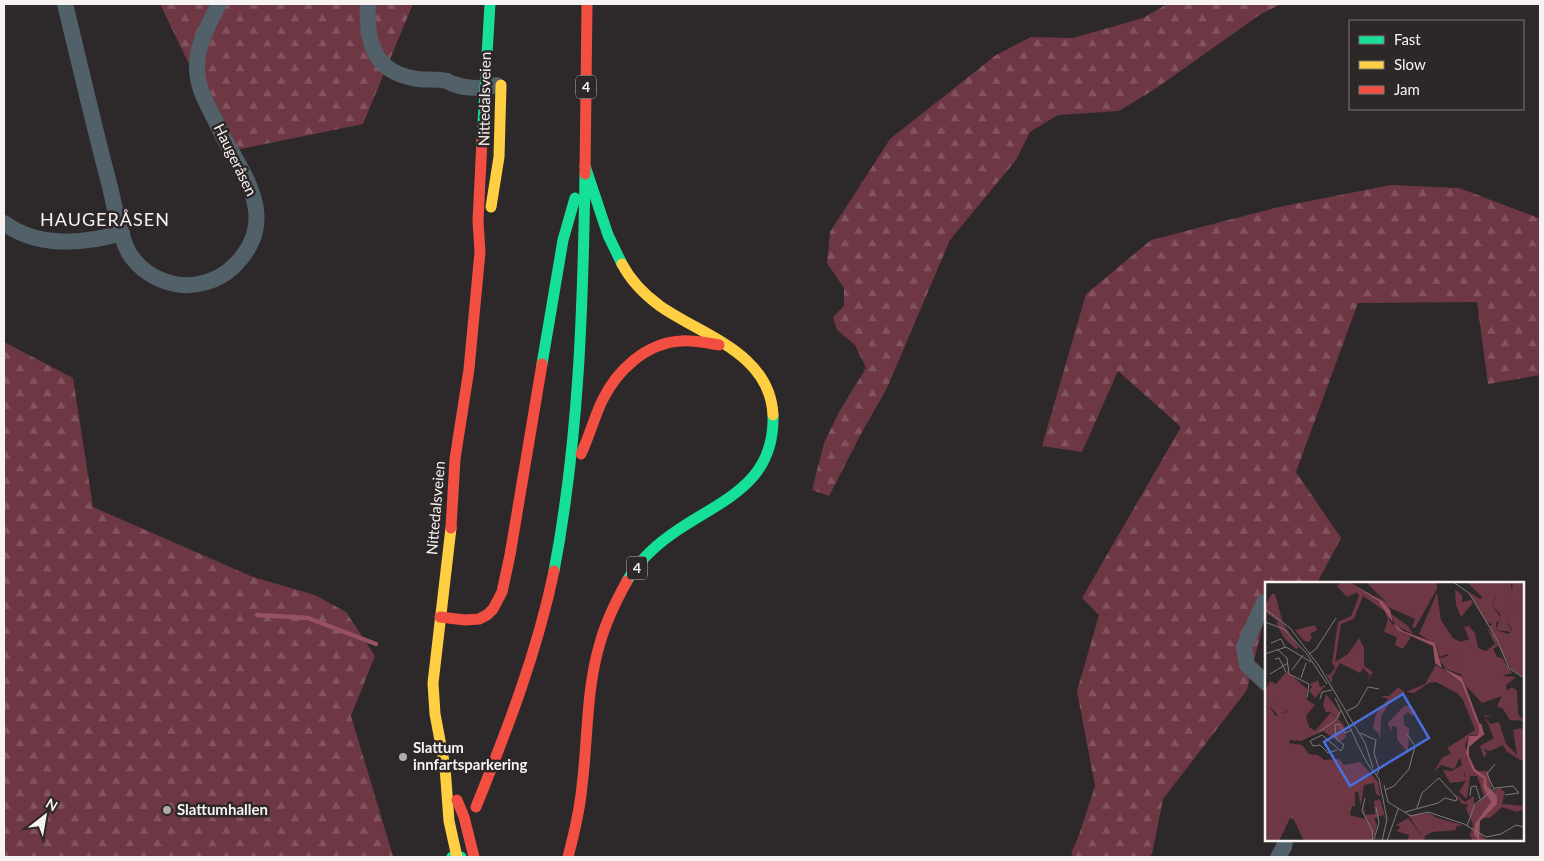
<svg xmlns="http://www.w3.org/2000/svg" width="1544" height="861" viewBox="0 0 1544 861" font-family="Lato,sans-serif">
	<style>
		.forest { fill: url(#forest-firs) }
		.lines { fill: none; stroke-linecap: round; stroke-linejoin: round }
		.stream { stroke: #975161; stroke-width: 4.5 }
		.street { stroke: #52606a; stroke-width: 16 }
		.fast { stroke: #16e098; stroke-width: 11 }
		.slow { stroke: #ffcf43; stroke-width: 11 }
		.jam { stroke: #f24e42; stroke-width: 11 }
		.poi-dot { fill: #b0acac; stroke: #2e2728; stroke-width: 2 }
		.labels { text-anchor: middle; stroke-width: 5; stroke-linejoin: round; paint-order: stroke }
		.shield { fill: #2e2728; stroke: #bbb6b6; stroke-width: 1 }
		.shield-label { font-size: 14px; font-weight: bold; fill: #f7f3f3 }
		.street-label { font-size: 15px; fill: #f7f3f3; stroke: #2e2728 }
		.poi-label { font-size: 15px; font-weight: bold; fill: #f7f3f3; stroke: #2e2728; text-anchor: start }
		.quarter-label { font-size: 18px; letter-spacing: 1px; fill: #f7f3f3; stroke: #2e2728 }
		.inset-river { fill: none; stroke: #975161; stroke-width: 2.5 }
		.inset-road { fill: none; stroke: #7e797a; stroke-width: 1 }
		.view { fill: #496fdd; fill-opacity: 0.15; stroke: #496fdd; stroke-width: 2.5 }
		.inset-edge { fill: none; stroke: #f7f3f3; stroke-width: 2.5 }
	</style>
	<defs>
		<pattern id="forest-firs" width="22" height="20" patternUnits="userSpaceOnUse" patternTransform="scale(1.25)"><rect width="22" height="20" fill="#6d3744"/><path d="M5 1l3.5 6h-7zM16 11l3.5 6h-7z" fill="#83545f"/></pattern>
	</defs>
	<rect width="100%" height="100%" fill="#2d2829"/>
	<!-- forest -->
	<g class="forest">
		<polygon points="160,4 413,4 363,124 231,151"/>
		<polygon points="1167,4 1281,4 1261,14 1155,89 1119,111 1058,115 1030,132 1016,160 950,240 887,388 862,432 829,496 812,490 824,443 839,412 866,368 855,345 837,330 833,317 844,306 844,288 827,263 830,232 890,139 996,55 1031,37 1073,38 1143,18"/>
		<polygon points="1391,185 1459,188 1539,218 1540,220 1540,375 1488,384 1477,302 1358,303 1296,472 1341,538 1317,583 1266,584 1266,611 1247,690 1163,799 1152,854 1149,857 1074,857 1071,854 1079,835 1095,786 1077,691 1099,615 1082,598 1181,427 1118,371 1082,452 1042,446 1086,294 1151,240 1279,207"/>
		<polygon points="4,342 73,378 93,507 253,577 315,595 346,612 375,656 351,716 393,856 392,857 4,857"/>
	</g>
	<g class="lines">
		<!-- stream -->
		<polyline class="stream" points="257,615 308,618 376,644"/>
		<!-- street -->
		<g class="street">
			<path d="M65,4C80,65 94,127 110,187C115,207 119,235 129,253C139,269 156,280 175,284C195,288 219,281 234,266C276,225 251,185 227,144C221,133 216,121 210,110C205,100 199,89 198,78C193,51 207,27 219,4"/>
			<path d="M368,4C366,39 372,70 412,78C423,81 436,78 447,81C449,82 451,84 454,84C466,89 484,89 496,85"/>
			<path d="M4,223C37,248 84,244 122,233"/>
			<polyline points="1264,602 1244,647 1247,665 1266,683"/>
			<polyline points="1278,857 1284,847 1285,840"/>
		</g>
		<!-- fast -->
		<g class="fast">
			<polyline points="482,140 490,4"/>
			<polyline points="585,166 608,235 622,264"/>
			<polyline points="542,364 563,240 575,198"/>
			<path d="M554,571C579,440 583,307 585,174"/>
			<path d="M627,581C638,562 655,546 672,534C720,500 775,486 773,415"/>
			<polyline points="452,857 461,857"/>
		</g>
		<!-- slow -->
		<g class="slow">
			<polyline points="491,207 499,157 501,85"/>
			<path d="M622,264C631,281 645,295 660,306C703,336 770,353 773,415"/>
			<polyline points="451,528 433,683 435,714 445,767 449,821 457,857"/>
		</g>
		<!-- jam -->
		<g class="jam">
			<polyline points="585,174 587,4"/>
			<path d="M581,454C589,437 594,418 602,401C617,370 646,343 681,341C693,340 707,343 719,345"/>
			<polyline points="451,528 455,459 469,369 480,252 478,221 482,140"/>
			<polyline points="440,617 465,620 479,619 487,615 493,609 502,592 510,555 542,364"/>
			<polyline points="457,800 464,817 474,857"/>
			<path d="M476,807C507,730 537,653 554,571"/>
			<path d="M568,857C574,834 580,810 582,786C588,739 586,689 600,643C606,621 616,601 627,581"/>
		</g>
	</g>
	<!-- markers -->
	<g class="poi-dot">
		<circle cx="403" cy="757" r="5"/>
		<circle cx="167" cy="810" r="5"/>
	</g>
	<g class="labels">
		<!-- shield labels -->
		<g class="shield">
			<rect x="576" y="75.5" width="20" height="23" rx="4"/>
			<rect x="627" y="556.5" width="20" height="23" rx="4"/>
		</g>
		<g class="shield-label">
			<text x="586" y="92">4</text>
			<text x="637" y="573">4</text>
		</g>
		<!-- street labels -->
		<g class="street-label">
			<text transform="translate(485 99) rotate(-89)" y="5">Nittedalsveien</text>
			<text transform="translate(235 160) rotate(64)" y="5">Haugeråsen</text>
			<text transform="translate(436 508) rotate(-85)" y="5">Nittedalsveien</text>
		</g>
		<!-- poi labels -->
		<g class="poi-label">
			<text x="413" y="753">Slattum<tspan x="413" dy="17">innfartsparkering</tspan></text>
			<text x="177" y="815">Slattumhallen</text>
		</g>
		<!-- quarter labels -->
		<g class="quarter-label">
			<text x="105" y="226">HAUGERÅSEN</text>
		</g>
	</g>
	<!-- overview -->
	<g transform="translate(1265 582)">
		<rect width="259" height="259" fill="#2d2829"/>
		<path d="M202,0H246V14L251,22L249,32L241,38L247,50L231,48L236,33L227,23L231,14L217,15ZM7,12H10L18,41L34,66L31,67L19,56L12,42L13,39L0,30V23ZM50,43L52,48L45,52L47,56L44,60L39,59L30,48ZM197,68L200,79L198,93L181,87L174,77ZM53,98L55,105L61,103L50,116L44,108L47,105L45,102ZM5,99L8,114L24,127L14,134L5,125L4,116L0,123L1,107ZM61,112L75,130L74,137L66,130H61L58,123ZM197,183L200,186L199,195L207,189H223L229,220L215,236L211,247L222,259H208L205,253L208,242L201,227L203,222H197L189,211L200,220L209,214V225L219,215L212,194H205L202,217L194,210L201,199L185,201L178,188L187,189ZM164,231L172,236L198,243L191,245V248L167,250L158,255L143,233Z" fill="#6d3744"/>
		<path d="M76,0H84L109,16L121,28L126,41L146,55L138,67L130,63L132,55L119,50L123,37L120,29L98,14L89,37L76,42L70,80L83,72L94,56L99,66V84L108,90L102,100L105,93L98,86L95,91L75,81L67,95V102L61,92L65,93L70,86L67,81L73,40L86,34L93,17L94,12L91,11L82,15L72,4ZM137,0H172V7L150,46L147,45L150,37L123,25L108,12L122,21L102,1ZM246,0H259V95L246,87L224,45L227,42L222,41L204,10L215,17L224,11L231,13L227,23L236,36L231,41V48L244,52L247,48L240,36L249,32L251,22L245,20L243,11L248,5ZM190,7L197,13V20L206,18L208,21L196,35L191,23ZM172,11L176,38L188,56L196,60L204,57L199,45L204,44L210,51L213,66L221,69L230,62L222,46L229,54L233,64L228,67L232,75L237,76L247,91L237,94L251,95L241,103L242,109L247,105L252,109L253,132L259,139L245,138L238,127L232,124L237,114L217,121L201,104L197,94L199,79L197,68L184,75L182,72L175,75L171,63L154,52ZM125,31L143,44L148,52L131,44ZM171,83L196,100L214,146L213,154L205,153L200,163L208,189L201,196L195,176L189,187L176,183L168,191L177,176L186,171L182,166L210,148L198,118L192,111L171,100L164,101L149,111L141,110L160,102ZM22,89L42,107L41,117L50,123L41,134L44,145L50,149L66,130L79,143L81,155L75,160L58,149L36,159L25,158L24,161L37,163L44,172L53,173L59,178L74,177L79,183L95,180L113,200L115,214L111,212L109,201L99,203L96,224L93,210H90V224H87L85,233L100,237L108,249V259H39L29,238L25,236L14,259H0V123L4,116L9,122L5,126L11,134L15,130L21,131L23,127L13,124L7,116L5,99L11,102ZM133,105L140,110L126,118L116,135L115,160L114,152L108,146L111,132L123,117L116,114H124ZM139,124H144L151,130L147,134L143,130L138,134L140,144L144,146L143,171L132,157V145L127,144L126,150L123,141ZM219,133L227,134L220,135L225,142L234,140L241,162L252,173L248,148L256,146L259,149V180L242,170L238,163L225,169L218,167L222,171L219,176L215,164L229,156ZM234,205L240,210L237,222L259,224V227L252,230L237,225L225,236H215L229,223L225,213ZM115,217L121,238L118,233L109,236L112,243L109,254L98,230L99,224L100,233L110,232L109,219ZM143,236L158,255L160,253L159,259H143L144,253L131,249L136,245L131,243Z" fill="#6d3744"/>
		<path d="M84,0L117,19L125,28L128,41L138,49L170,61L177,86L197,95L217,148V154L204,165V174L210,187L221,195L222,204L232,214V222L215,239L214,259L209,252L210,242L226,220L218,205L219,197L208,189L201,171L204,154H213L214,146L196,100L170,81L168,64L133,48L113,19Z" fill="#975161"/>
		<path class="inset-river" d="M210,157L218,152L215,142"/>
		<path class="inset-road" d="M188,0L204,11L231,56L244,86L259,96M0,27L25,46L54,84L100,161L108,186M0,40L19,47L42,72L62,102M6,61L16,57L20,65M12,67L22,76L24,92L44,102L42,116M0,72L21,65L46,80M44,72L51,67L71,36M10,77L14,76L21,90M27,88L38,73M5,92L23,81M36,96L41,81M70,116L91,158M55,117L57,110L67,108M82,129L92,124L103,105L114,107M54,150L70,139L76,129M95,151L111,158L109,171L114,187L112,193M90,157L102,181L114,197L122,237L117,259M72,168L63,171L55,163L48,164L45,159L57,153L76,169L79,163L71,157L70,143L74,142L80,151L87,148M119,203L123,220L146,234L163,230L199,242L221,255L236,252L251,243L259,245M229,207L222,192L230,182M120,208L129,204L144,187L150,164L142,152M205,214L206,205L211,204L215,217M100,216L97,229L107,248L108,259M140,230L173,221L180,216L191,219L192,216L174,196L157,211L152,226M202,244L210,222L231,206L248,204L254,211L240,213M109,257L114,241L111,225M122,259L133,227"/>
		<path class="view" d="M138,112L164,156L85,204L59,160Z"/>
		<rect width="259" height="259" class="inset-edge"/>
	</g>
	<!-- border -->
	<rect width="1544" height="861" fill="none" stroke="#f7f3f3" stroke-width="10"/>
	<!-- legend -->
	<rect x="1349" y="20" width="175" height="90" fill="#2e2728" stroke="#7e7979"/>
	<rect x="1359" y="36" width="25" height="8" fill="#16e098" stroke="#7e7979"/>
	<text x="1394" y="45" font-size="15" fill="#f7f3f3">Fast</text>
	<rect x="1359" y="61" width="25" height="8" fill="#ffcf43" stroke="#7e7979"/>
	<text x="1394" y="70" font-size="15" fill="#f7f3f3">Slow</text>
	<rect x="1359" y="86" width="25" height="8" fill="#f24e42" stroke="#7e7979"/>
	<text x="1394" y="95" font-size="15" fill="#f7f3f3">Jam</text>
	<!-- north arrow -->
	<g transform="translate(45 816) rotate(31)" stroke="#2e2728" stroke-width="4" paint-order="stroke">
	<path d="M0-4L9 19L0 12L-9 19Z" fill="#f7f3f3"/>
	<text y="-8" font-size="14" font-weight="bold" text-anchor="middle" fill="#f7f3f3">N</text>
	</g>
</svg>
